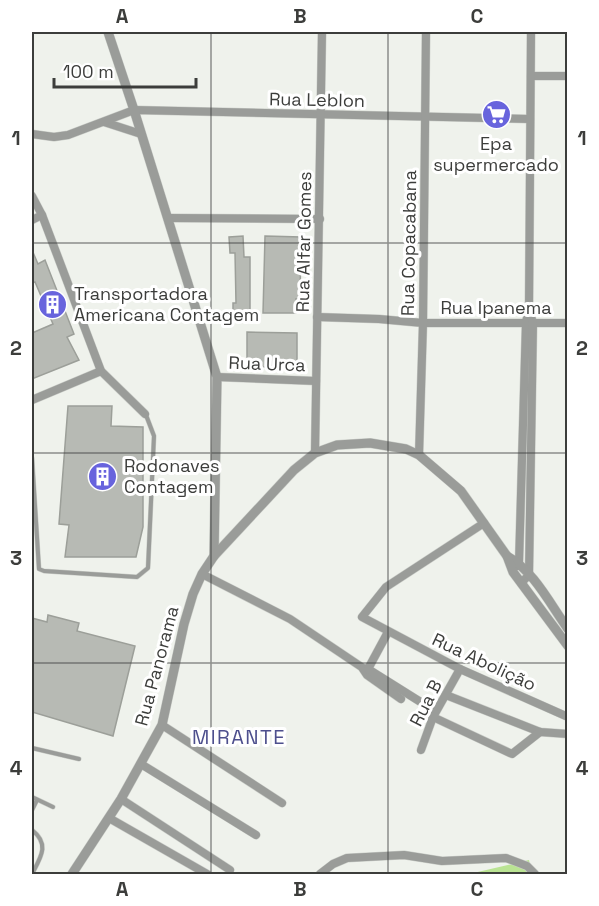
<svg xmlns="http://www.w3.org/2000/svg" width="599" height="906" viewBox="0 0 599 906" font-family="'Space Grotesk',sans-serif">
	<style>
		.green { fill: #bae493 }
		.building { fill: #b7bab4; stroke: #9c9f99; stroke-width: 1.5 }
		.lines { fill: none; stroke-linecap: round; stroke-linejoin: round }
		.service-casing { stroke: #cbcec9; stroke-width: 5 }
		.minor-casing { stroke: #cbcec9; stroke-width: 9 }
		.tertiary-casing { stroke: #cbcec9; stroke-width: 10 }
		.service { stroke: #9a9c99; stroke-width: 4 }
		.minor { stroke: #9a9c99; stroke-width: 8 }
		.tertiary { stroke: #9a9c99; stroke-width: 9 }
		.grid { fill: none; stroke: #3c3d3b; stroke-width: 1.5; stroke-opacity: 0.55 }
		.labels { text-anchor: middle; stroke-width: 6; stroke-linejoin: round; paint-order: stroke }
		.street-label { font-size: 18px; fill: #3c3d3b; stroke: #fff }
		.poi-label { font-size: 18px; fill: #3c3d3b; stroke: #fff; text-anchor: start }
		.neighbourhood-label { font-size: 20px; letter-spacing: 1.5px; fill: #4d4f8d; stroke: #fff }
		.neatline { fill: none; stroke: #3c3d3b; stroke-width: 2 }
		.grid-label { font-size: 20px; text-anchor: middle; font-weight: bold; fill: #3c3d3b }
	</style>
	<rect width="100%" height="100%" fill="#eff2ec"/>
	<!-- green -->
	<polygon class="green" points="529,860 532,874 469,874"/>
	<!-- building -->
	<g class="building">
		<polygon points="243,236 244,257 250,257 250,313 233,313 233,303 236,303 235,253 230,253 229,237"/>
		<polygon points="265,236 301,237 300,300 296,299 296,313 263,313"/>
		<polygon points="32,250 38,264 45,260 74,334 67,337 79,360 32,379 32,333 53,324 35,282 32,283"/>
		<polygon points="247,332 297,333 297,367 247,367"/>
		<polygon points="68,406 112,406 111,426 143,427 143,527 136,557 65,557 69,525 59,524"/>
		<polygon points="48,615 79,623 77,631 135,646 113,736 32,712 32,618 47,622"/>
	</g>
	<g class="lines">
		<defs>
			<g id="service">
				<polyline points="32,458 39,569 44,571 137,577 148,568 154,436 146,415"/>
				<polyline points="32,748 79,759"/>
				<polyline points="32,797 53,807"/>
				<polyline points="32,810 37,800"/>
				<path d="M32,830C50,844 41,857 32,874"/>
			</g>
			<g id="minor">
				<polyline points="531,76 568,76"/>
				<polyline points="104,122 141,134"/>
				<polyline points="32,134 54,137 68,135 134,110 530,119"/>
				<polyline points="32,196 42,215 101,371 145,414"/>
				<polyline points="168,218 320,219"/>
				<polyline points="32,220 42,215"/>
				<polyline points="317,317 379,319 423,323 568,323"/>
				<polyline points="217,377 316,381"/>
				<polyline points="32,400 101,371"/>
				<polyline points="315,453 322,32"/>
				<polyline points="419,455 423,323 426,32"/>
				<polyline points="484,523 386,587 362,617 460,669 568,717"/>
				<polyline points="517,566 519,563 526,322 529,309 531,32"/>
				<polyline points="202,574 290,619 363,668 368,669 388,632"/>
				<polyline points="521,583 529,575 533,323 529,309"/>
				<polyline points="363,669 367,675 401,699"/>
				<polyline points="368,669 435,711"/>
				<polyline points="446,695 540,732 568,734"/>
				<polyline points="433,717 512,754 540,732"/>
				<polyline points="162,725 282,803"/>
				<polyline points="421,750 433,717 460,669"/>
				<polyline points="141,764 256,835"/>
				<polyline points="121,799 230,870"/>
				<polyline points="109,818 207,874"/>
				<polyline points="320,874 333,864 347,858 404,855 442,861 506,858 527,866 535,874"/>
			</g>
			<g id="tertiary">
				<polyline points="108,32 134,110 217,377 214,556"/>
				<path d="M507,556C534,571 550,604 568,629"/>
				<polyline points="72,874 121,799 162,725 184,624 193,594 202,574 214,556 294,470 315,453 337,445 370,443 406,449 419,455 461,491 507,556 513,572 568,646"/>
			</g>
		</defs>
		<!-- service casing -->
		<use href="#service" class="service-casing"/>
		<!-- minor casing -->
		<use href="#minor" class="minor-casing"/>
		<!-- tertiary casing -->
		<use href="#tertiary" class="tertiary-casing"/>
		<!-- service -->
		<use href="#service" class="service"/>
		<!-- minor -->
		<use href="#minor" class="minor"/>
		<!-- tertiary -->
		<use href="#tertiary" class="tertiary"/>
	</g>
	<!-- grid -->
	<path class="grid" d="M211,32V874M388,32V874M32,243H568M32,453H568M32,663H568"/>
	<!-- icons -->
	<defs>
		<symbol id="supermarket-disc" viewBox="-11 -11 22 22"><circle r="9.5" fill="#6864dd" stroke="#fff"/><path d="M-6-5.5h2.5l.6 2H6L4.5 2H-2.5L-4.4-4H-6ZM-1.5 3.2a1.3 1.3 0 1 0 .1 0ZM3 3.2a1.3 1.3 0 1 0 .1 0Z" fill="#fff"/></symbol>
		<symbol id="building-disc" viewBox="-11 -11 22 22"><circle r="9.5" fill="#6864dd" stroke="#fff"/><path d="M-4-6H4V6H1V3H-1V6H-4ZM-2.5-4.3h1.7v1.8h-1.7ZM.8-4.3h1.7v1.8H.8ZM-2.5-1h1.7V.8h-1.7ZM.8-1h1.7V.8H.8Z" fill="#fff"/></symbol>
	</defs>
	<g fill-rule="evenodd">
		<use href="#supermarket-disc" x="480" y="98" width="33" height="33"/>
		<use href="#building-disc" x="36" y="288" width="33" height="33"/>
		<use href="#building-disc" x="86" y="460" width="33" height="33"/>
	</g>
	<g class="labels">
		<!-- street labels -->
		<g class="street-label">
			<text transform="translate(317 100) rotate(1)" y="6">Rua Leblon</text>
			<text transform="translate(304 242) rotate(-89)" y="6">Rua Alfar Gomes</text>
			<text transform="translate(409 243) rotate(-89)" y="6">Rua Copacabana</text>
			<text x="496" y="314">Rua Ipanema</text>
			<text transform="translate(267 364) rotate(2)" y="6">Rua Urca</text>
			<text transform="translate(484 662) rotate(25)" y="6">Rua Abolição</text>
			<text transform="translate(157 666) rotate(-75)" y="6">Rua Panorama</text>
			<text transform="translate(426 703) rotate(-63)" y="6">Rua B</text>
		</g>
		<!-- poi labels -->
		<g class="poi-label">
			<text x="496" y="150" text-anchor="middle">Epa<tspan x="496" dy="21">supermercado</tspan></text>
			<text x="74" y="300">Transportadora<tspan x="74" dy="21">Americana Contagem</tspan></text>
			<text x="124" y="472">Rodonaves<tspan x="124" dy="21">Contagem</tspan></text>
		</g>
		<!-- neighbourhood labels -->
		<g class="neighbourhood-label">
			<text x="239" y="744">MIRANTE</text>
		</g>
	</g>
	<!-- border -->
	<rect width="599" height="906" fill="none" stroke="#ffffff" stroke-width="66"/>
	<!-- scale -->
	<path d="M54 78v9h142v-9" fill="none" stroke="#3c3d3b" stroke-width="3"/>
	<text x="63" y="78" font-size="18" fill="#3c3d3b" stroke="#ffffff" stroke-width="4.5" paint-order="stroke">100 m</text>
	<rect x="33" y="33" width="533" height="840" class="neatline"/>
	<g class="grid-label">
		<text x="122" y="23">A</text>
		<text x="300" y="23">B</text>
		<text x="477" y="23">C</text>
		<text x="16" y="145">1</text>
		<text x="582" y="145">1</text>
		<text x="16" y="355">2</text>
		<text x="582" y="355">2</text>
		<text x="16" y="565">3</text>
		<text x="582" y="565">3</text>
		<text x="16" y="775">4</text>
		<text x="582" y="775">4</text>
		<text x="122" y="896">A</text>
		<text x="300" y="896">B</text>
		<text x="477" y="896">C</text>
	</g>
</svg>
